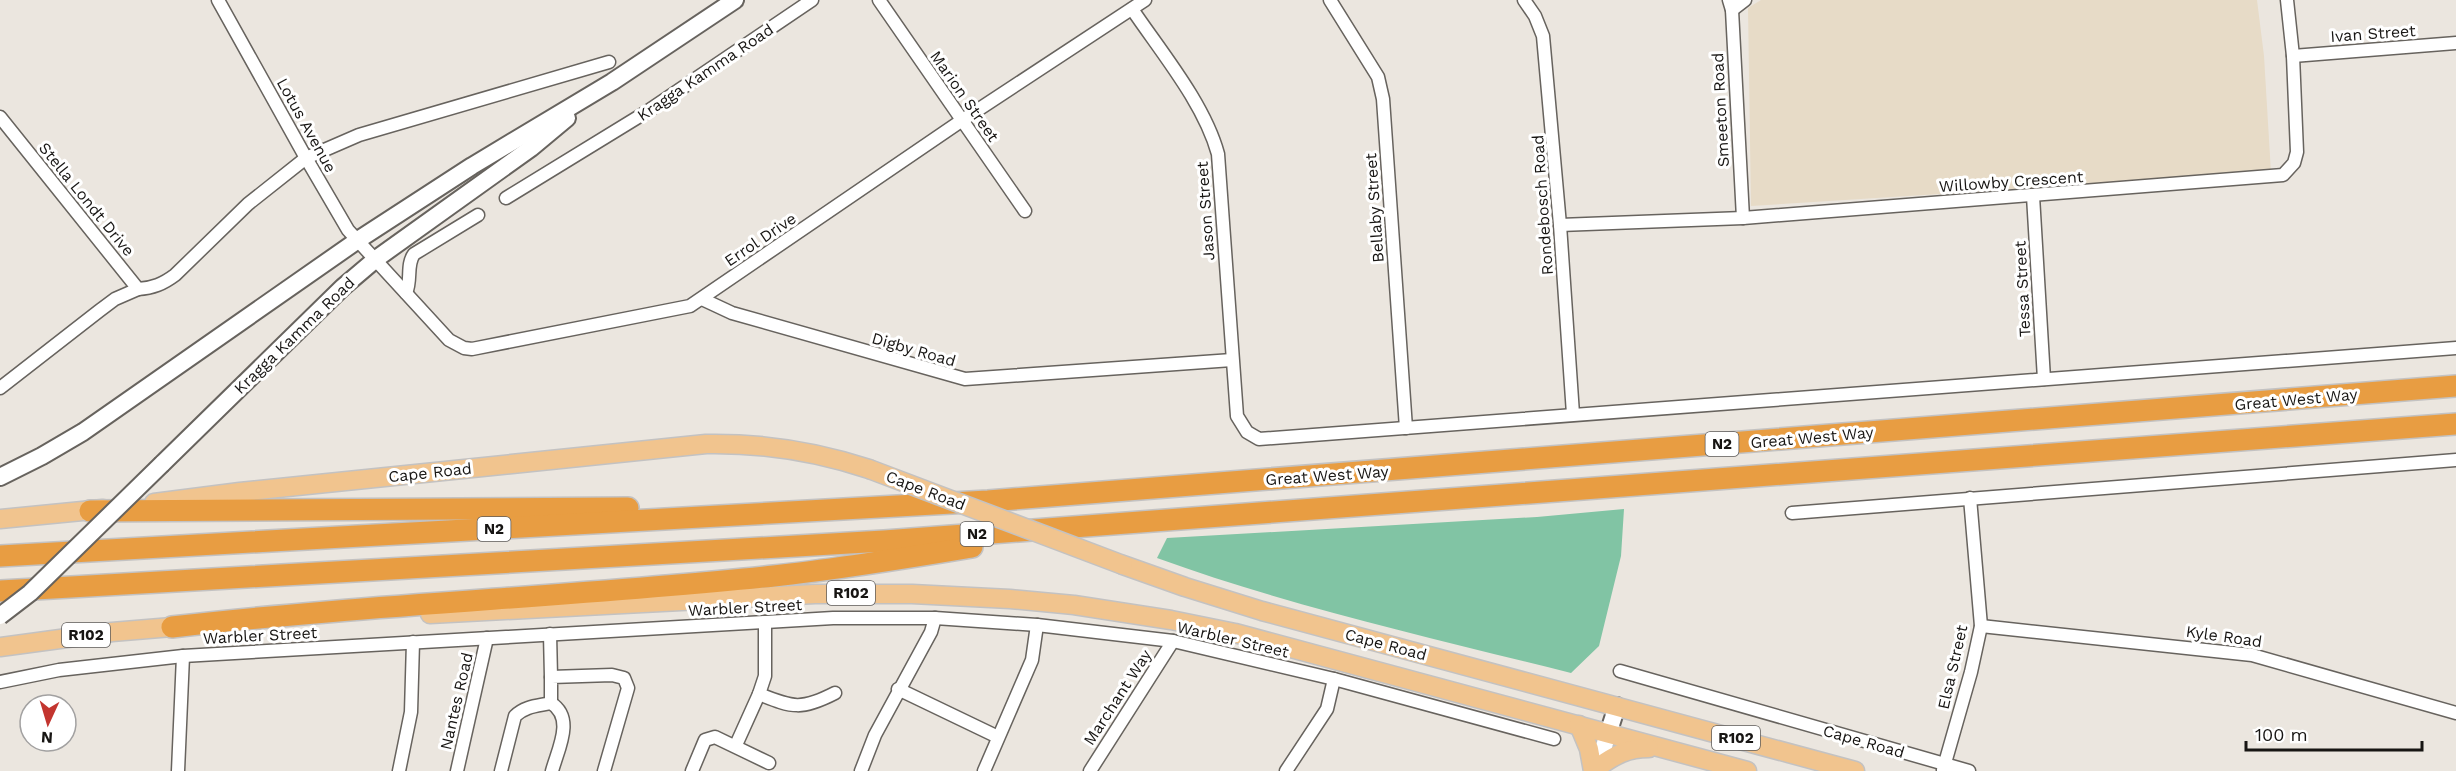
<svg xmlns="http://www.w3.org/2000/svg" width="2456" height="771" viewBox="0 0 2456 771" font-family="'Work Sans',sans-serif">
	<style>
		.education { fill: #e7dbc7 }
		.green { fill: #81c4a4 }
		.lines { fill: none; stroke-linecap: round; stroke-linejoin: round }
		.street-casing { stroke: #67635e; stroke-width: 15 }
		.secondary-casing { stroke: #67635e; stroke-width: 20 }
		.primary-casing { stroke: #c3c2c2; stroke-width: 21 }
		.highway-casing { stroke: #c3c2c2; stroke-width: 24 }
		.street { stroke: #fff; stroke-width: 12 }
		.secondary { stroke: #fff; stroke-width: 16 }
		.primary { stroke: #f1c48e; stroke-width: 18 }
		.highway { stroke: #e89d42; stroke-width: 21 }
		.secondary-bridge-casing { stroke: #67635e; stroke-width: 20; stroke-linecap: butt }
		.primary-bridge-casing { stroke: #c3c2c2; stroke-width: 21; stroke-linecap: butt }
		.secondary-bridge { stroke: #fff; stroke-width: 16 }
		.primary-bridge { stroke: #f1c48e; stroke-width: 18 }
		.labels { text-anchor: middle; stroke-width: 6; stroke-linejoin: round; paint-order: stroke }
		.shield { fill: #fff; stroke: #5d5b5a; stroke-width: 1.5 }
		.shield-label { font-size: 15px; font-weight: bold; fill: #171513 }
		.street-label { font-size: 16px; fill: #171513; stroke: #fff }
	</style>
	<rect width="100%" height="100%" fill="#ebe6df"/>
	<!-- education -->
	<polygon class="education" points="1761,0 2257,0 2264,56 2271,173 1751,206 1748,8"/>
	<!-- green -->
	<path class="green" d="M1624,509L1621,556L1599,646L1571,673C1432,638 1292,607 1157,558L1167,538L1537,517Z"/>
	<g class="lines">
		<defs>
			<g id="street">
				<polyline points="218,0 306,158 348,230 449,340 464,348 472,349 690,306 961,121 1145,0"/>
				<polyline points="879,0 1025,211"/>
				<polyline points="1330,0 1378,77 1383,99 1406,428"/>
				<polyline points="1524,0 1535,16 1543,36 1560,225 1573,414"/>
				<polyline points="1729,0 1732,10 1743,218"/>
				<path d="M1132,9C1161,52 1204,103 1218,154L1237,416L1247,432L1259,439L2456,348"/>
				<polyline points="1732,10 1745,0"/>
				<polyline points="2293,56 2456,43"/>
				<path d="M0,117L138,289C153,288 163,284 175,275L248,204L306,158L359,135L609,62"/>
				<polyline points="2033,196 2044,379"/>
				<polyline points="506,198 648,111 812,0"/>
				<polyline points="1560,225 1743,218 2283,175 2294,163 2297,152 2293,56 2287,0"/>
				<path d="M406,293C412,280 406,265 414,254L478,215"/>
				<polyline points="702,299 732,313 965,379 1232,360"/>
				<polyline points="0,388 99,311 115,299 138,289"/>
				<polyline points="1792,513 2456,460"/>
				<polyline points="1981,626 2252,655 2456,713"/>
				<polyline points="550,634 551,677"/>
				<polyline points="1620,671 1969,771"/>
				<polyline points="0,682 59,670 183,656 833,618 935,618 1037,625 1173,641 1334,679 1554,739"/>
				<polyline points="898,689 998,737"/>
				<path d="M759,694C793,708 802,710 835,693"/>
				<polyline points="551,703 551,677 612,675 624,678 628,688 604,771"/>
				<polyline points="736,745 759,694 765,676 765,622"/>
				<polyline points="1943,770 1971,672 1981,626 1970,498"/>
				<polyline points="178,771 183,656"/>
				<polyline points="399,771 411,712 413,642"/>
				<polyline points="457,771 487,638"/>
				<path d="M501,771L515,716C525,706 538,706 551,703C575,718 558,749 552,771"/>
				<polyline points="692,771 705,740 715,737 769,763"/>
				<polyline points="861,771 875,735 931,632 935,618"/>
				<polyline points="984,771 1032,660 1037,625"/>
				<polyline points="1090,771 1173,641"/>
				<polyline points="1286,771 1327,709 1334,679"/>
			</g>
			<g id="secondary">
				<polyline points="162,464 343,287 376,259 531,148 567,118"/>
				<polyline points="0,477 42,456 83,432 358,240 472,166 612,82 735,0"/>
				<polyline points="1596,771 1617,706"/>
			</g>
			<g id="primary">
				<path d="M154,503L240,492L706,444C762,443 815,451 869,469"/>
				<polyline points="0,519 103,509"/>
				<polyline points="1123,565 1185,587 1262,611 1855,771"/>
				<polyline points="430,614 815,594 912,594 1010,599 1074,605 1171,620 1235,633 1747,771"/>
				<polyline points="0,647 112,632 184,626"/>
				<polyline points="1579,725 1589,749 1593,771"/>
				<path d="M1598,767C1615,755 1627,748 1649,748"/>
			</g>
			<g id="highway">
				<polyline points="90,511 628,508"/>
				<polyline points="0,556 988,501 2456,386"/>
				<polyline points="0,591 884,541 2456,424"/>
				<path d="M172,627C372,604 574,597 774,576C841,569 906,558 972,547"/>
			</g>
		</defs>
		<!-- street casing -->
		<use href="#street" class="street-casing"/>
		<!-- secondary casing -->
		<use href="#secondary" class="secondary-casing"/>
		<!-- primary casing -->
		<use href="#primary" class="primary-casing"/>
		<!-- highway casing -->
		<use href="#highway" class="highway-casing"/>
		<!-- street -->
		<use href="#street" class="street"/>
		<!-- secondary -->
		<use href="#secondary" class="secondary"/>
		<!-- primary -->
		<use href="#primary" class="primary"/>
		<!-- highway -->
		<use href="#highway" class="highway"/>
		<defs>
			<polyline id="secondary-bridge" points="0,616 30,593 162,464"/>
			<polyline id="primary-bridge" points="869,469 1123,565"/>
		</defs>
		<!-- secondary-bridge casing -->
		<use href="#secondary-bridge" class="secondary-bridge-casing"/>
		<!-- primary-bridge casing -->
		<use href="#primary-bridge" class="primary-bridge-casing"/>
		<!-- secondary-bridge -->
		<use href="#secondary-bridge" class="secondary-bridge"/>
		<!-- primary-bridge -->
		<use href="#primary-bridge" class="primary-bridge"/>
	</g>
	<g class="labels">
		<!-- shield labels -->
		<g class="shield">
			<rect x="1705.5" y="432" width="33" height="24" rx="4.5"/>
			<rect x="477.5" y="517" width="33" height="24" rx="4.5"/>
			<rect x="960.5" y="522" width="33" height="24" rx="4.5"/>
			<rect x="827" y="581" width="48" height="24" rx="4.5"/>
			<rect x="62" y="623" width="48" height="24" rx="4.5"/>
			<rect x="1712" y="726" width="48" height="24" rx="4.5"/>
		</g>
		<g class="shield-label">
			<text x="1722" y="449">N2</text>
			<text x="494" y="534">N2</text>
			<text x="977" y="539">N2</text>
			<text x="851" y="598">R102</text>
			<text x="86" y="640">R102</text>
			<text x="1736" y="743">R102</text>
		</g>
		<!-- street labels -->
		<g class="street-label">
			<text transform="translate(2373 33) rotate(-4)" y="6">Ivan Street</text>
			<text transform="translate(705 72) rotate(-34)" y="6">Kragga Kamma Road</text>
			<text transform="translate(965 96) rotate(55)" y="6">Marion Street</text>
			<text transform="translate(1720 110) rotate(-93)" y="6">Smeeton Road</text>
			<text transform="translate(307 125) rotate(61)" y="6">Lotus Avenue</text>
			<text transform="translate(2011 181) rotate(-4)" y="6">Willowby Crescent</text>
			<text transform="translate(87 199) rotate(51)" y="6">Stella Londt Drive</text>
			<text transform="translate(1542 205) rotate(-94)" y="6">Rondebosch Road</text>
			<text transform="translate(1374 208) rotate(-94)" y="6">Bellaby Street</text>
			<text transform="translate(1205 211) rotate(-94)" y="6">Jason Street</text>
			<text transform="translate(760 239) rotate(-34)" y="6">Errol Drive</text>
			<text transform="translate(2022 289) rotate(-93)" y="6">Tessa Street</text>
			<text transform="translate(294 335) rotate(-44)" y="6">Kragga Kamma Road</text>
			<text transform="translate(914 349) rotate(16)" y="6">Digby Road</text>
			<text transform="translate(2296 399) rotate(-5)" y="6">Great West Way</text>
			<text transform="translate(1812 437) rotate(-5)" y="6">Great West Way</text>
			<text transform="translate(430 472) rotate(-6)" y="6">Cape Road</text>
			<text transform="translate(1327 475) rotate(-4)" y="6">Great West Way</text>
			<text transform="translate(926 490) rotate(21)" y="6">Cape Road</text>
			<text transform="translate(745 607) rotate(-3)" y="6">Warbler Street</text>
			<text transform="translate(260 635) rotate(-3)" y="6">Warbler Street</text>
			<text transform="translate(2224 636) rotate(8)" y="6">Kyle Road</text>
			<text transform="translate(1233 639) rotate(13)" y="6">Warbler Street</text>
			<text transform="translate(1386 644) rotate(15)" y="6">Cape Road</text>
			<text transform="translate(1952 667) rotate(-77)" y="6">Elsa Street</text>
			<text transform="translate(1117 697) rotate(-57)" y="6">Marchant Way</text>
			<text transform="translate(456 701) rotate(-77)" y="6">Nantes Road</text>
			<text transform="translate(1864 741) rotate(16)" y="6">Cape Road</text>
		</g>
	</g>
	<!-- north arrow -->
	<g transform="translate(48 723) rotate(184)"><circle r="28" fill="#ffffff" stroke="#a2a1a1" stroke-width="1.5"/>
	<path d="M0-4.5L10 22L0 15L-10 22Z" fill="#c3352f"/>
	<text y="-9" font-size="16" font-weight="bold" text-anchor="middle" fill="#171513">N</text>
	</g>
	<!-- scale -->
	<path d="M2246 741v9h176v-9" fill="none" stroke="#171513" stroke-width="3"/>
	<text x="2255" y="741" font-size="18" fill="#171513" stroke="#ffffff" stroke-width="4.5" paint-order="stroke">100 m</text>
</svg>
